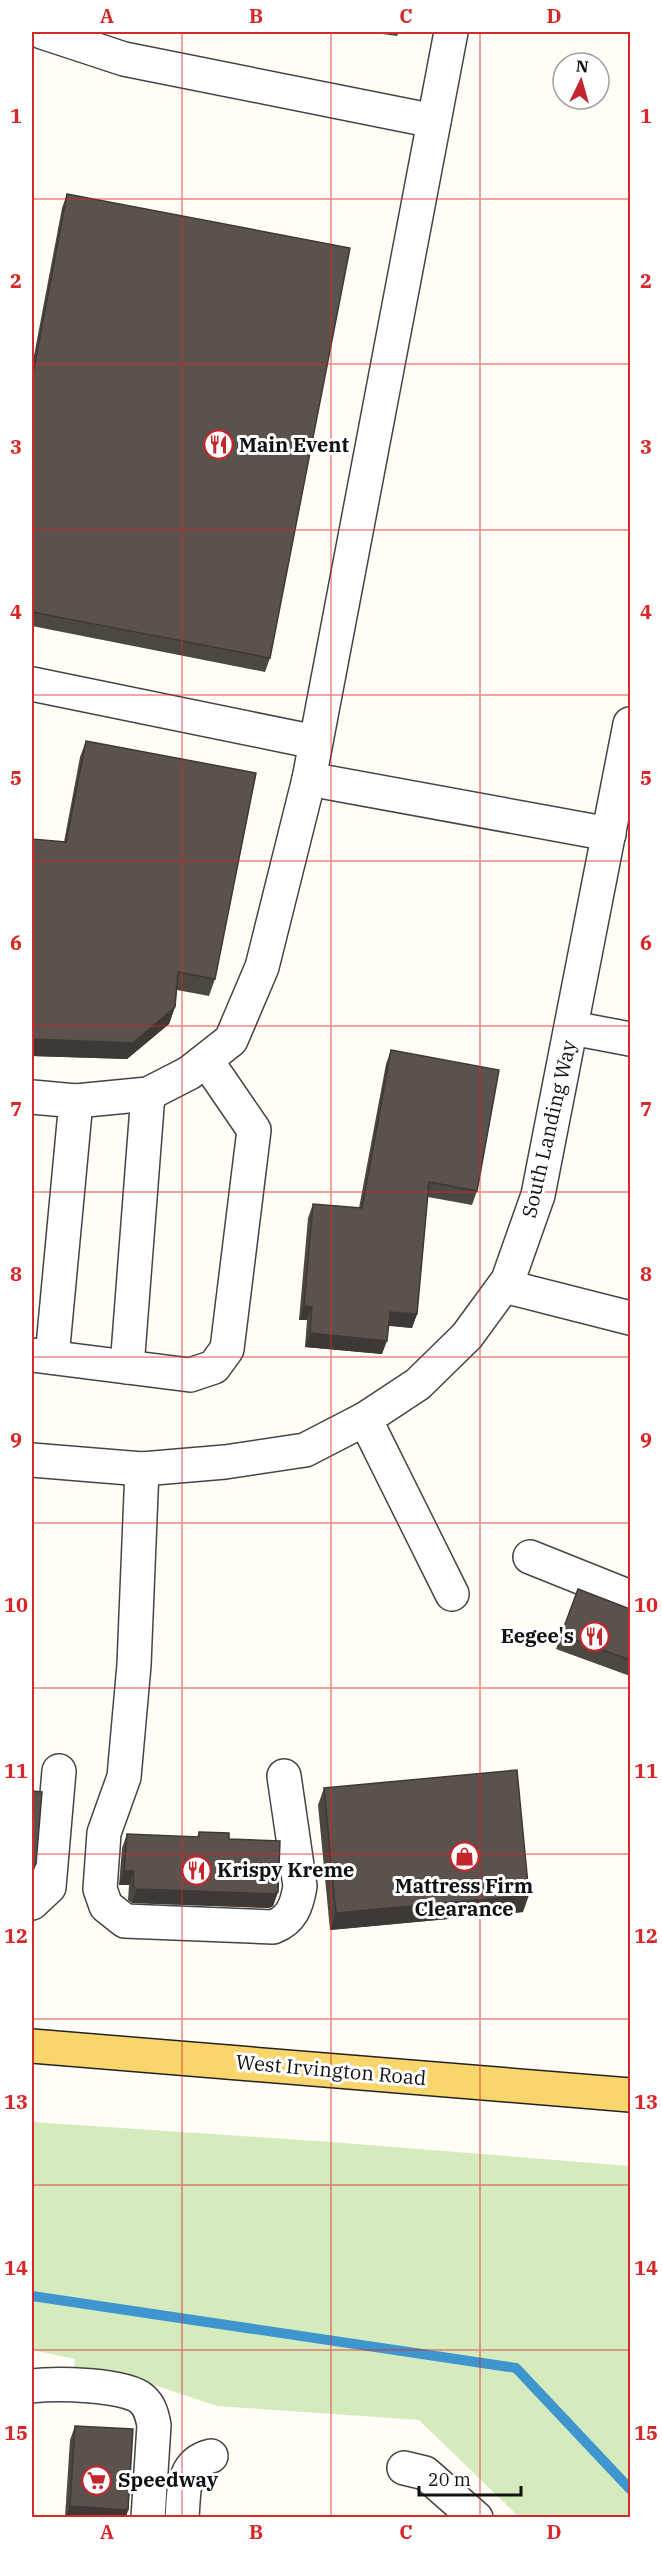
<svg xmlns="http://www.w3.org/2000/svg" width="662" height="2549" viewBox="0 0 662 2549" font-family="'IBM Plex Serif',serif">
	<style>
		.green { fill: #d5ebbd }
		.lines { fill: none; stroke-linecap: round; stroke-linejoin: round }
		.stream { stroke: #3f96cf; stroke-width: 10 }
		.minor-casing { stroke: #444; stroke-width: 36 }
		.major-casing { stroke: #222; stroke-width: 36 }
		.minor { stroke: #fff; stroke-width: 33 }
		.major { stroke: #f9d66b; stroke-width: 33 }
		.wall { fill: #4d4742 }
		.shaded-wall { fill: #3f3936 }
		.building { fill: #5a524d; stroke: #3f3936; stroke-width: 1.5 }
		.grid { fill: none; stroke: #d62828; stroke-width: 1.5; stroke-opacity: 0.55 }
		.labels { text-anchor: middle; stroke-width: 6; stroke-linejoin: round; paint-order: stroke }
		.poi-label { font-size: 20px; font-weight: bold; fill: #111; stroke: #fff; text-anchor: start }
		.street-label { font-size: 20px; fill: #111; stroke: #fff }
		.neatline { fill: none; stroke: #d62828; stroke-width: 2 }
		.grid-label { font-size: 20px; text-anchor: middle; font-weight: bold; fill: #d62828 }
	</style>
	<rect width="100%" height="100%" fill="#fffdf5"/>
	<!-- green -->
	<polygon class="green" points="32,2122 331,2142 630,2166 630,2517 519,2517 419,2420 217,2406 151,2384 73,2378 75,2359 32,2350"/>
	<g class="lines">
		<!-- stream -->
		<polyline class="stream" points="32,2296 516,2368 630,2489"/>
		<defs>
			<g id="minor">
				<polyline points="42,32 124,59 434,121"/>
				<polyline points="32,684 315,742"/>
				<polyline points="309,779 609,834"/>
				<polyline points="572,1028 630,1039"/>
				<polyline points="32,1097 76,1101 52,1357"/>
				<polyline points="76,1101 148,1094 189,1073 231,1040 262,967 309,779 451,32"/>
				<polyline points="504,1286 630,1318"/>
				<polyline points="32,1355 190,1375 214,1367 227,1349 254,1130 206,1060"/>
				<polyline points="127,1367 148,1094"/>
				<polyline points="365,1419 452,1594"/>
				<polyline points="32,1460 142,1469 225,1462 305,1450 365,1419 418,1384 467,1336 508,1280 538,1195 630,724"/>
				<path d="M142,1469L134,1665L124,1777L104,1833L100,1889L106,1906L125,1921L273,1927C292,1920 297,1905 300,1886L284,1776"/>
				<polyline points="530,1557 630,1597"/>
				<polyline points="32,1903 49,1887 59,1771"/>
				<path d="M32,2386C55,2383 125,2384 142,2399C150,2406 152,2415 154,2425L148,2518"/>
				<polyline points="404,2468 425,2473 476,2518"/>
				<path d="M182,2518C184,2492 181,2463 211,2456"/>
			</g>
			<polyline id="major" points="32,2046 630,2095"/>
		</defs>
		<!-- minor casing -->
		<use href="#minor" class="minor-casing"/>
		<!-- major casing -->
		<use href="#major" class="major-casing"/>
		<!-- minor -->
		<use href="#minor" class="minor"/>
		<!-- major -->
		<use href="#major" class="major"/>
	</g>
	<!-- wall -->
	<g class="wall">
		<polygon points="368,32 399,32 397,36"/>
		<polygon points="67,194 270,658 265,672 32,626 32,366 62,208"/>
		<polygon points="86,741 215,979 209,996 177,990 175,1007 169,1024 127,1059 32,1056 32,839 64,842 80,757"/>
		<polygon points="391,1050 477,1191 472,1205 428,1197 417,1314 412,1328 389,1326 382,1354 305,1347 307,1320 299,1320 308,1218 313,1204 359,1208 386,1064"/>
		<polygon points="578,1589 630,1609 630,1676 556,1649"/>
		<polygon points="324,1788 523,1912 330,1930 318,1805"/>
		<polygon points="199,1832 229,1839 278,1892 273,1906 269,1908 132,1903 128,1900 129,1885 119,1885 122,1848 127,1834 197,1837"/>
		<polygon points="75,2426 128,2510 126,2517 65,2517 70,2440"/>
	</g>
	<!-- shaded-wall -->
	<g class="shaded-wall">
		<polygon points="175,1007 169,1024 127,1059 32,1056 32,1039"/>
		<polygon points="304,1306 312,1307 307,1320 299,1320"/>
		<polygon points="390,1312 417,1314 412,1328 385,1325"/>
		<polygon points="310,1333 387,1341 382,1354 305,1347"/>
		<polygon points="36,1864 32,1877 32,1869"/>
		<polygon points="124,1871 134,1871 129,1885 119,1885"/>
		<polygon points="137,1889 278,1892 273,1906 269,1908 132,1903"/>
		<polygon points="529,1895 523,1912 330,1930 336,1913"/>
		<polygon points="70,2506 128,2510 126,2517 66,2517"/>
	</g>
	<!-- building -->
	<g class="building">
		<polygon points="67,194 350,248 270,658 32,612 32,379"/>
		<polygon points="86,741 256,773 215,979 178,972 175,1007 133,1043 32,1039 32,839 66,842"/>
		<polygon points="391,1050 499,1070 477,1191 429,1182 417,1314 390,1312 387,1341 310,1333 312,1307 304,1306 313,1204 362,1208"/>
		<polygon points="578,1589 630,1609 630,1660 561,1635"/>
		<polygon points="517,1770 529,1895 336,1913 324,1788"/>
		<polygon points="32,1791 42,1792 36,1864 32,1869"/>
		<polygon points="199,1832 229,1833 229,1839 280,1841 278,1892 274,1894 137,1889 133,1886 134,1871 124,1871 127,1834 199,1837"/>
		<polygon points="75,2426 133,2429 128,2510 70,2506"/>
	</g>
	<!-- grid -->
	<path class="grid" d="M182,32V2518M331,32V2518M480,32V2518M32,199H630M32,364H630M32,530H630M32,695H630M32,861H630M32,1026H630M32,1192H630M32,1357H630M32,1523H630M32,1688H630M32,1854H630M32,2019H630M32,2185H630M32,2350H630"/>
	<!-- icons -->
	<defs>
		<symbol id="restaurant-ring" viewBox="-11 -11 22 22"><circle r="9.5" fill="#fff" stroke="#c4262e" stroke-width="1.5"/><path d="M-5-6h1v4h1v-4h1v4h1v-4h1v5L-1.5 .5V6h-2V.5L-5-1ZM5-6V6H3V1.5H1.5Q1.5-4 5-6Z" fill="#c4262e"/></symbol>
		<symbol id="shop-ring" viewBox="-11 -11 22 22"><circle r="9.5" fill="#fff" stroke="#c4262e" stroke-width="1.5"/><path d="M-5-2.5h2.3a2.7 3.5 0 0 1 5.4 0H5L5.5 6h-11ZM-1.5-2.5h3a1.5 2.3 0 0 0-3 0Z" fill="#c4262e"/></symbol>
		<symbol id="supermarket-ring" viewBox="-11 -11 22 22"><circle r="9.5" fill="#fff" stroke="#c4262e" stroke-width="1.5"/><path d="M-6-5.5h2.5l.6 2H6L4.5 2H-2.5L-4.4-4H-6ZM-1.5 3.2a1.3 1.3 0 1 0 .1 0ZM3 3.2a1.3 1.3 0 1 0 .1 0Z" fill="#c4262e"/></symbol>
	</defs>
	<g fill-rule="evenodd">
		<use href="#restaurant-ring" x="202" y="428" width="33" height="33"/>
		<use href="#restaurant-ring" x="578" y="1620" width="33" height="33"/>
		<use href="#shop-ring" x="448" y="1840" width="33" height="33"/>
		<use href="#restaurant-ring" x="180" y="1854" width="33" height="33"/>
		<use href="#supermarket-ring" x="80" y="2464" width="33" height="33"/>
	</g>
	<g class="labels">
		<!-- poi labels -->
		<g class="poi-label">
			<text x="239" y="452">Main Event</text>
			<text x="574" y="1643" text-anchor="end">Eegee's</text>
			<text x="217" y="1877">Krispy Kreme</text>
			<text x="464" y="1893" text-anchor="middle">Mattress Firm<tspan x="464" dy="23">Clearance</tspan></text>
			<text x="118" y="2487">Speedway</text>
		</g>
		<!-- street labels -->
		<g class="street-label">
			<text transform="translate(549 1129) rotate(-77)" y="7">South Landing Way</text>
			<text transform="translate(331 2070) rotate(5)" y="7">West Irvington Road</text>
		</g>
	</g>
	<!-- border -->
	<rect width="662" height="2549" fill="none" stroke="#ffffff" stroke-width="66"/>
	<!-- north arrow -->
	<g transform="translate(581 81) rotate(5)"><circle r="28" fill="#ffffff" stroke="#a0a0a0" stroke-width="1.5"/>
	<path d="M0-4.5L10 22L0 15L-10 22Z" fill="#c4262e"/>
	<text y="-9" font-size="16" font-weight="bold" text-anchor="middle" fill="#111111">N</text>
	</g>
	<!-- scale -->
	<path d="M419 2486v9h102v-9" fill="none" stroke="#111111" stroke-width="3"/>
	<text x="428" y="2486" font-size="18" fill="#111111" stroke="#ffffff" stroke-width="4.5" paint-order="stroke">20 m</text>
	<rect x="33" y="33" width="596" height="2483" class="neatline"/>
	<g class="grid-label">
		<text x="107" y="23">A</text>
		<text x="256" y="23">B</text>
		<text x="406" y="23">C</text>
		<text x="554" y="23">D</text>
		<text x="16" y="123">1</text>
		<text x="646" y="123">1</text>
		<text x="16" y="288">2</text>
		<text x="646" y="288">2</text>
		<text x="16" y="454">3</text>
		<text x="646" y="454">3</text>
		<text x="16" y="619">4</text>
		<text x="646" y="619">4</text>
		<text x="16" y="785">5</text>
		<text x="646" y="785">5</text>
		<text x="16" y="950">6</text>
		<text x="646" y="950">6</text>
		<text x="16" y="1116">7</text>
		<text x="646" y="1116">7</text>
		<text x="16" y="1281">8</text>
		<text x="646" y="1281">8</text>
		<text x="16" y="1447">9</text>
		<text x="646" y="1447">9</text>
		<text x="16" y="1612">10</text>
		<text x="646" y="1612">10</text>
		<text x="16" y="1778">11</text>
		<text x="646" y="1778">11</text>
		<text x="16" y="1943">12</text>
		<text x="646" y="1943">12</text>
		<text x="16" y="2109">13</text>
		<text x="646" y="2109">13</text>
		<text x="16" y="2275">14</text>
		<text x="646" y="2275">14</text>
		<text x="16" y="2440">15</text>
		<text x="646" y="2440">15</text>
		<text x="107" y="2539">A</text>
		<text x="256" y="2539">B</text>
		<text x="406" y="2539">C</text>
		<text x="554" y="2539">D</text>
	</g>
</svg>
